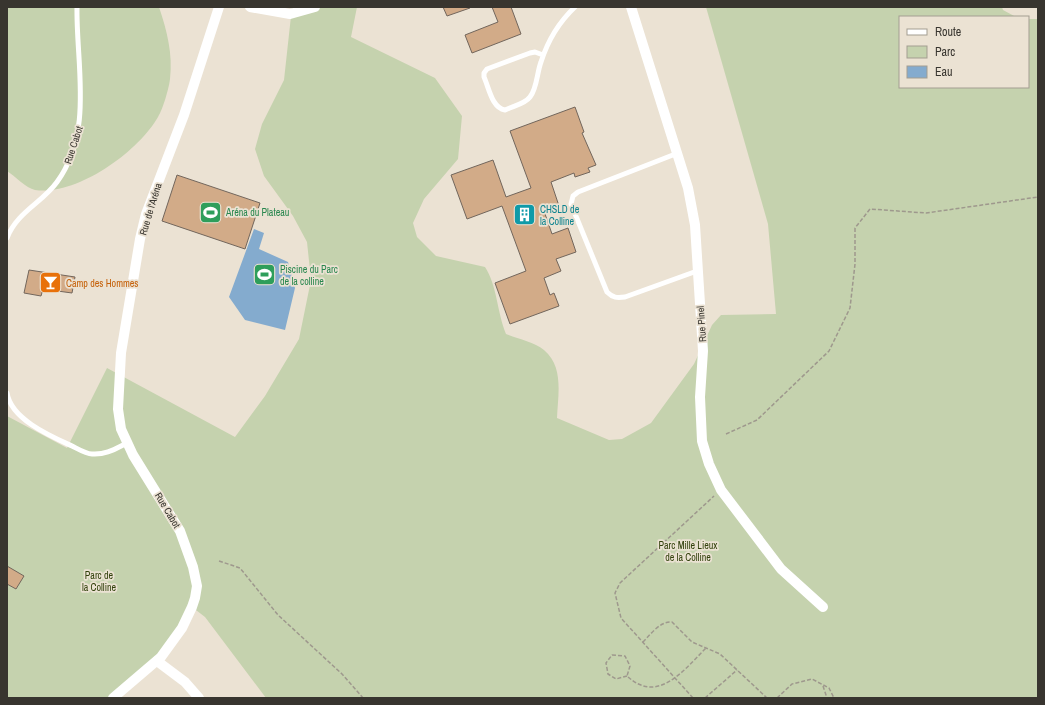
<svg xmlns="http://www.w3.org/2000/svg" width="1045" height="705" viewBox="0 0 1045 705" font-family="'Archivo Narrow',sans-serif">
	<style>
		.green { fill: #c5d2ae }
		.water { fill: #84abce }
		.building { fill: #d2ab88; stroke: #72665c }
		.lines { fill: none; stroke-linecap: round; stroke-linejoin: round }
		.path { stroke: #9e988d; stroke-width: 1.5; stroke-dasharray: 4 2; stroke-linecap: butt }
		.service { stroke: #fff; stroke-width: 5 }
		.minor { stroke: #fff; stroke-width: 10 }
		.labels { text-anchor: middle; stroke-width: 3.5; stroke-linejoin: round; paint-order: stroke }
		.street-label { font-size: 10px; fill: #38352f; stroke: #ebe2d3 }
		.culture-label { font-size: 10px; fill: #0d838f; stroke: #ebe2d3; text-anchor: start }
		.leisure-label { font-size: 10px; fill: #27864d; stroke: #ebe2d3; text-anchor: start }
		.food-label { font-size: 10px; fill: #c56008; stroke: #ebe2d3; text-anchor: start }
		.park-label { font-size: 10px; fill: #32410c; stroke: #ebe2d3 }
	</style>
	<rect width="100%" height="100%" fill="#ebe2d3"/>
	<!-- green -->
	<g class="green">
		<path d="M7,7H159C167,31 173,54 170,79C169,88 163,109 158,117C138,152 77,196 35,190C26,188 15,176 7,171Z"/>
		<path d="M292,7H357L351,37L435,78L462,116L458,159L424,199L413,223L417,237L436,256L485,267C497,285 497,312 506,334C518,339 534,342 544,350C564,367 558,394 557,418L609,440L622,439L651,423L694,364L712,325L721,315L776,314L768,224L706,7H1002L1003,10L1016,17H900V87H1028V19H1038V698H266L205,617L192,607L157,661L113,698H7V416L67,448L107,368L235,437L265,396L299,339L311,280L307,242L293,216L264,176L255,149L262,124L284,80Z"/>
	</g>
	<!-- water -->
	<polygon class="water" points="254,229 264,233 259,249 288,262 295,288 285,330 245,320 229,297"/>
	<!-- building -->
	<g class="building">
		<polygon points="443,7 470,7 470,8 447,16"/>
		<polygon points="492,7 511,7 521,34 472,53 465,35 498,22"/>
		<polygon points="575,107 584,132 582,133 596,165 588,168 590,172 575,177 574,173 551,182 559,206 544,211 552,234 568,228 576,252 556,259 561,271 544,278 550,295 554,293 559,306 510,324 495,283 526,271 502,206 467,219 451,175 493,160 506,197 531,188 510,131"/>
		<polygon points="177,175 260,203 245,249 162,221"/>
		<polygon points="29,270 75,277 72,293 43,289 41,296 24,293"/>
		<polygon points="7,566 24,576 16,589 7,584"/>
	</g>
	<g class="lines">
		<!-- path -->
		<g class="path">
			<polyline points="726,434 757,420 829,351 850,308 855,264 855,228 870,209 926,213 1038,197"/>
			<polyline points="219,561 240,568 278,615 342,674 363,698"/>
			<path d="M643,642C651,634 660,621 672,622L692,642L720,654L767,698"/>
			<path d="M627,676L616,679L608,674L606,663L612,655L625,656L630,666L627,676C658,705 684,670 707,647"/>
			<polyline points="823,686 827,698"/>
			<polyline points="693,698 621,618 615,593 620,583 714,496"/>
			<polyline points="705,698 737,670"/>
			<polyline points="777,698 792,684 812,679 829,688 834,698"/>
		</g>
		<!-- service -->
		<g class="service">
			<path d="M543,55L535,52L530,53L487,69L484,73V77C489,88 492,108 505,110C513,106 525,104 530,97C537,89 537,72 541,62C548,40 559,22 575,7"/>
			<path d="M678,153L578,192L573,196L571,204L607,292C613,298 617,298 625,297L697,271"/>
			<path d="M7,238C17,212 42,203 57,182C94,131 76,65 77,7"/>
			<path d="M7,393C11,419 50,436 72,446C78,449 86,454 92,454C106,455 115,449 127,443"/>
		</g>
		<!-- minor -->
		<g class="minor">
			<polyline points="250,7 290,14 315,7"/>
			<polyline points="631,7 688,188 695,225 703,351 700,397 702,441 709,464 721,490 781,569 823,607"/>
			<polyline points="157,661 185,682 199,698"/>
			<polyline points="113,698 161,657 182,628 192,607 195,598 197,586 193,567 180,531 133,455 121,429 118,409 121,353 140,239 146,214 184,115 219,7"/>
		</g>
	</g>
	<!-- icons -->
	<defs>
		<symbol id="stadium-square" viewBox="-11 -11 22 22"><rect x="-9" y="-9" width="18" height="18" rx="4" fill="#2e9e5b" stroke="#ebe2d3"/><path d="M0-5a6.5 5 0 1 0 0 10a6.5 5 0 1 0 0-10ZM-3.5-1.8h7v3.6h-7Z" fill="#fff"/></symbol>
		<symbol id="building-square" viewBox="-11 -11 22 22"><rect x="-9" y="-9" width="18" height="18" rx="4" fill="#0f9aa8" stroke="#ebe2d3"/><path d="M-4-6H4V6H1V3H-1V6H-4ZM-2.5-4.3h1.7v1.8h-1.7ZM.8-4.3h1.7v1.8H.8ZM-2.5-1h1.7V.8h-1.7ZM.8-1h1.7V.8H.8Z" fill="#fff"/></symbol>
		<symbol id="bar-square" viewBox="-11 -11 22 22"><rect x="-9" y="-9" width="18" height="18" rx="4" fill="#e8710a" stroke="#ebe2d3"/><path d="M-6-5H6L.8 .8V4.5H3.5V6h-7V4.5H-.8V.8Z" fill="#fff"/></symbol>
	</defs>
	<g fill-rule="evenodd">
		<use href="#stadium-square" x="198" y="200" width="25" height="25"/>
		<use href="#building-square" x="512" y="202" width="25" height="25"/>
		<use href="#stadium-square" x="252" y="262" width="25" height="25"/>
		<use href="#bar-square" x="38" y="270" width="25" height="25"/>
	</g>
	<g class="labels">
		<!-- street labels -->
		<g class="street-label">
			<text transform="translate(73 145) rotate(-72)" y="4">Rue Cabot</text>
			<text transform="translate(150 209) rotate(-73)" y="4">Rue de l'Aréna</text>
			<text transform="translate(701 324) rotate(-94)" y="4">Rue Pinel</text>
			<text transform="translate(168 510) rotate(59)" y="4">Rue Cabot</text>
		</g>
		<!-- culture labels -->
		<g class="culture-label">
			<text x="540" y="213">CHSLD de<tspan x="540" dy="12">la Colline</tspan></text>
		</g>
		<!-- leisure labels -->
		<g class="leisure-label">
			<text x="226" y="216">Aréna du Plateau</text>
			<text x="280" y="273">Piscine du Parc<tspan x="280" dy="12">de la colline</tspan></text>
		</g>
		<!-- food labels -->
		<g class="food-label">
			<text x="66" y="287">Camp des Hommes</text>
		</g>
		<!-- park labels -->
		<g class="park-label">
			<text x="688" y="549">Parc Mille Lieux<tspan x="688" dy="12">de la Colline</tspan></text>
			<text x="99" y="579">Parc de<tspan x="99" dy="12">la Colline</tspan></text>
		</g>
	</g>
	<!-- border -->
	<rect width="1045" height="705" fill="none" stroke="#38352f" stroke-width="16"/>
	<!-- legend -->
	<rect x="899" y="16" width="130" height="72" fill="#ebe2d3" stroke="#a39d91"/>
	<rect x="907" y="29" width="20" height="6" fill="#ffffff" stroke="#a39d91"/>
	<text x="935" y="36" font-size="12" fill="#38352f">Route</text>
	<rect x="907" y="46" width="20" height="12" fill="#c5d2ae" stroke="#a39d91"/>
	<text x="935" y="56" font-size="12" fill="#38352f">Parc</text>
	<rect x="907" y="66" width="20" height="12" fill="#84abce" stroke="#a39d91"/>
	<text x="935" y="76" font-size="12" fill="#38352f">Eau</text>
</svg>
